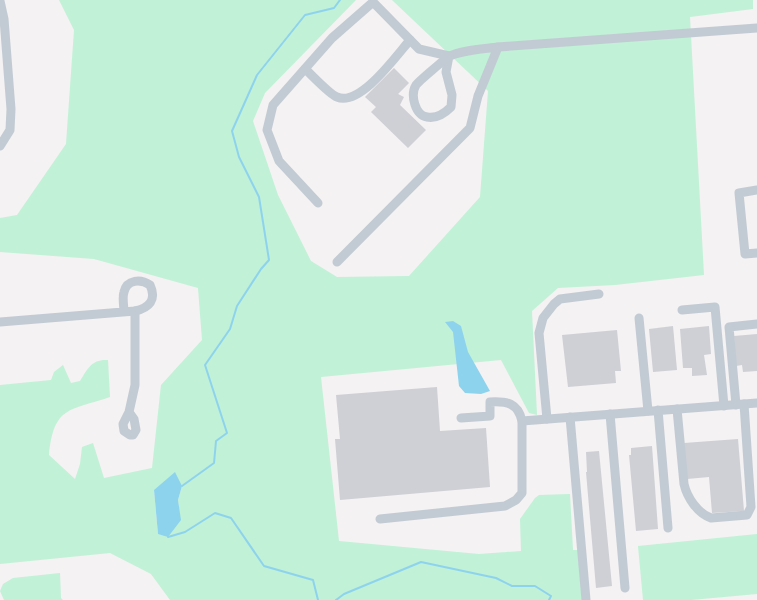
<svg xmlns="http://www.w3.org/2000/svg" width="757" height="600" viewBox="0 0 757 600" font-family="'Space Grotesk',sans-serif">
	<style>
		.green { fill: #c1f1d7; fill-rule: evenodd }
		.water { fill: #8ed3ee }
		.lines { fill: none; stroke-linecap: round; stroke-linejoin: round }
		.stream { stroke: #8ed3ee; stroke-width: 2 }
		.building { fill: #ced0d6 }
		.minor { stroke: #c2cbd3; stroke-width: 9 }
	</style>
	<rect width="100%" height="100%" fill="#f4f2f2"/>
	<!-- green -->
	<g class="green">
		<path d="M59,0H356L265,93L253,121L278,195L311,261L337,277L409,276L480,197L488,91L392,0H753V9L690,17L704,275L615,285L558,288L532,311L537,415L529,413L501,360L321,377L339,541L479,554L521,551L520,519L535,498L539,495L570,494L573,550H582L586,600H170L151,574L110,553L0,564V385L51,380L54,372L63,365L71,383L80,381C88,368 92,359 108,360L110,397C69,411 54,406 49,455L75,479L80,464L82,447L93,443L104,478L152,468L161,385L202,340L198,288L94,259L0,252V218L17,215L66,144L74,30ZM182,486L178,500L180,520L158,534L154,490Z"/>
		<polygon points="757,534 757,594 691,600 643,600 638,546"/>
		<polygon points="60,573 61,598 63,600 4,600 0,591 3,584 13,578"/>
	</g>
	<!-- water -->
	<g class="water">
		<polygon points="453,321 461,326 468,352 490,391 481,394 465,393 459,386 453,332 445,322"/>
		<polygon points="175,472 182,486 178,500 181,520 168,537 158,534 154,490"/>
	</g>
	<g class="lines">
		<!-- stream -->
		<g class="stream">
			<polyline points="182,486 214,463 216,441 227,433 205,365 230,329 237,306 261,269 269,260 259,197 239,157 232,131 257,75 305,15 334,8 340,0"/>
			<polyline points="168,537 185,532 215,513 231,518 264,566 313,580 318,600"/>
			<polyline points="336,600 344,594 421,562 496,578 512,586 535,586 551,596 549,600"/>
		</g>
	</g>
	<!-- building -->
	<g class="building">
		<polygon points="394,68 409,83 398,94 404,97 400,105 426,130 408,148 371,112 376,107 365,97"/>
		<polygon points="673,326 677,370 653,372 649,329"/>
		<polygon points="709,326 711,354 704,355 707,375 692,376 692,368 683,368 680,329"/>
		<polygon points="617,330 621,371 615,371 616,383 568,387 562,335"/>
		<polygon points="757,334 757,371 743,372 742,365 736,366 734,336"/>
		<polygon points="437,387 440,431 486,428 490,487 340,500 335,439 340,439 336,395"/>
		<polygon points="738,439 744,511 712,513 709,477 687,479 684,443"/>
		<polygon points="652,446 658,529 636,531 629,455 631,455 631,448"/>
		<polygon points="599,451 612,586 596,588 586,472 587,472 586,452"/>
	</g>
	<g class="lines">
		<!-- minor -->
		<g class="minor">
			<polyline points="0,1 4,19 11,109 10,130 0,146"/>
			<path d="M449,56L446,72L452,95L451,107C445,113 437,119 427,117C415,115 410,95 416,85C419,81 444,60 448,57C460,50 484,49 498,47L757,28"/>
			<path d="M305,69C312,75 329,94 337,97C360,107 396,56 410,40"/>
			<polyline points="757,190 739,193 745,254 757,253"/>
			<polyline points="318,203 279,161 267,130 273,105 332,38 373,2 419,49 449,56"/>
			<polyline points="337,262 470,128 478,96 498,47"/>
			<polyline points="682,310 715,307 724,406"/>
			<polyline points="639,318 648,411"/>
			<path d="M0,322L135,311C149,308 157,300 150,285C141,279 127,279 124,292C122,298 124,306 124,312"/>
			<polyline points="736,405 729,327 757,324"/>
			<path d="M677,409L684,484C687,497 697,513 711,518L747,515L751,507L744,404"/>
			<polyline points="658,410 668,528"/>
			<polyline points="129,412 134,419 136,430 133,435 130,435 124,431 123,424 129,412 135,385 135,311"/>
			<polyline points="610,414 625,588"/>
			<polyline points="570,417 586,600"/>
			<polyline points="547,419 539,333 543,318 554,304 560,299 599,294"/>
			<polyline points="522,421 757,403"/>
			<path d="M380,519L505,506L516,500L522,493V421C518,403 507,401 490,402V416L461,418"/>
		</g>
	</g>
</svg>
